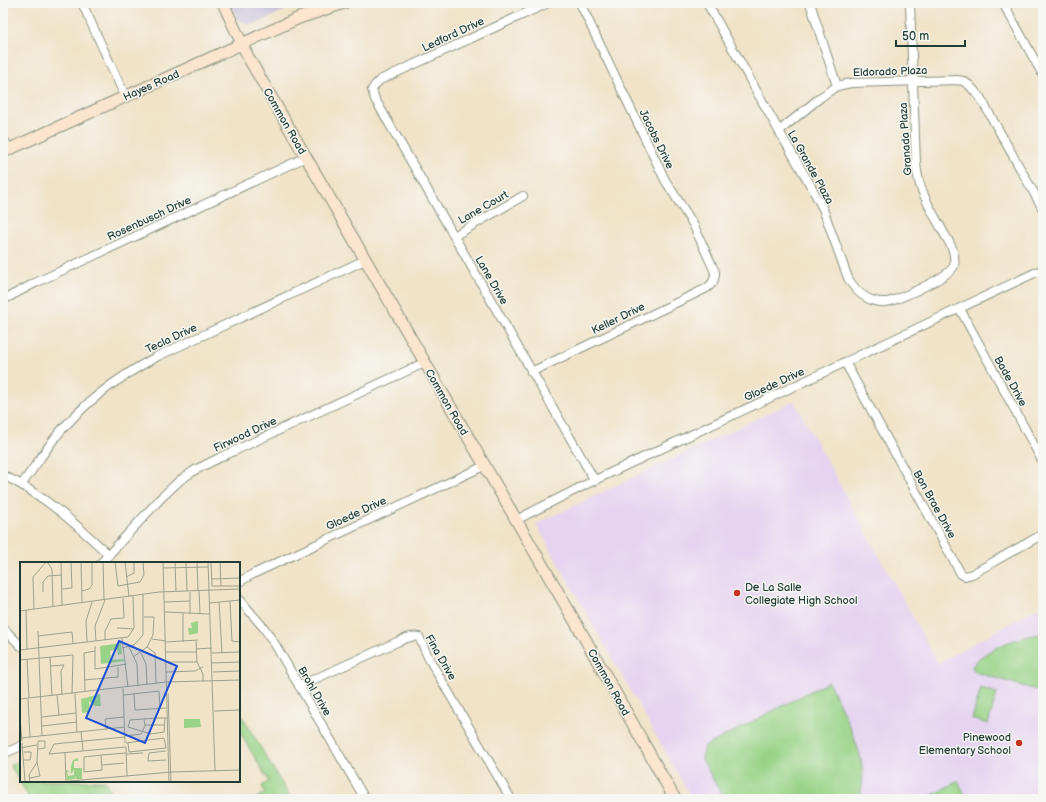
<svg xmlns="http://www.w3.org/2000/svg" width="1046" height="802" viewBox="0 0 1046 802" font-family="'Balsamiq Sans',sans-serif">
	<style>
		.built { fill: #e5d3f1 }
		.industrial { fill: #c7c0d9 }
		.green { fill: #99d387; stroke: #5c885e }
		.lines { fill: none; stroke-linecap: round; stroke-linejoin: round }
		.street-casing { stroke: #88907e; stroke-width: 10 }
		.secondary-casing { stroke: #88907e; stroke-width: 13 }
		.street { stroke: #fff; stroke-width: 8 }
		.secondary { stroke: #fbe5cf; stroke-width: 11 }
		.poi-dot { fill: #c8321e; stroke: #f6f6f2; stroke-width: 1.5 }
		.labels { text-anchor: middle; stroke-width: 3; stroke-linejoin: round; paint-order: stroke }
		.street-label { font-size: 11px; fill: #1f3d34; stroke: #f6f6f2 }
		.poi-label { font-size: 11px; fill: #1f3d34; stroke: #f6f6f2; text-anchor: start }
		.inset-road { fill: none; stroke: #9ca18d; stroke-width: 1 }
		.view { fill: #1d4ed8; fill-opacity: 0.15; stroke: #1d4ed8; stroke-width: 2 }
		.inset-edge { fill: none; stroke: #1f3d34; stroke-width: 2 }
	</style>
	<rect width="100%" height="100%" fill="#f6f6f2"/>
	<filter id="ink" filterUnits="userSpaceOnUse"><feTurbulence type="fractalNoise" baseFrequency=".025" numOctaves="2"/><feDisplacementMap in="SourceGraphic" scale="8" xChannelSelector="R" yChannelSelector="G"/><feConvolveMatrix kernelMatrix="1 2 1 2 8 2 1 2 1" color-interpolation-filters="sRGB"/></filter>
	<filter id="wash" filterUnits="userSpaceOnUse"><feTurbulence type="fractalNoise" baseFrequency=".012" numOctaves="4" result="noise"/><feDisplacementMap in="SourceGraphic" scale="16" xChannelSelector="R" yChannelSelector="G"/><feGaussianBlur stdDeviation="0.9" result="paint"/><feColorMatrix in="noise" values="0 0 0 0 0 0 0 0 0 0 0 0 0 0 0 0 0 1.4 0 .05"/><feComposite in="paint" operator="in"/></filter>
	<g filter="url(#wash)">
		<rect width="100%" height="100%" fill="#f0e3c8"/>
		<!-- built -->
		<polygon class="built" points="794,401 938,663 1043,605 1043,799 692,799 536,524"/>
		<!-- industrial -->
		<polygon class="industrial" points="229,3 300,3 260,22 253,24 248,24 238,19"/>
		<!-- green -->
		<g class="green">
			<path d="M1043,634V692L975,672L972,667C982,649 1023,635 1043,634Z"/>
			<path d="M828,682C836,695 841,708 847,721C859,749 868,769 859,799H724L702,759L704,747Z"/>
			<polygon points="981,688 997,693 988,724 972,719"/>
			<polygon points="239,711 291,799 255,799 265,793 262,786 269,781 239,731"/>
			<polygon points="21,761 21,781 105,781 114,799 30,799 10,765"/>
			<polygon points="958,781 967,799 925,799"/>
		</g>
	</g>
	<g filter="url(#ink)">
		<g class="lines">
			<defs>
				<g id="street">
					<polyline points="82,3 125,96"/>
					<polyline points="548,3 380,80 375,85 372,90 375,99 595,481"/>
					<path d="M707,3L779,131L812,188L823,209L848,278C856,293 872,306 891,301C903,297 949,277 954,266C955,261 954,255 953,251C950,242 944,234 940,226C933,214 926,201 921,188C918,180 917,172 916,164L910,3"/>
					<polyline points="810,3 837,86"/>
					<polyline points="1003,3 1043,75"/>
					<polyline points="779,131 821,97 837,86 851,83 957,80 963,81 969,85 980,97 1043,209"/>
					<polyline points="3,137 9,150"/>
					<polyline points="454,236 523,196"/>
					<polyline points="3,300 35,283 306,157"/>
					<polyline points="960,309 1043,462"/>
					<polyline points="845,362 961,574 965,576 972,574 1043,534"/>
					<path d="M531,372L703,290C711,286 715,282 715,272L693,224L665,180L580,3"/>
					<path d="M3,475C44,495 76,524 109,555"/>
					<path d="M22,484C33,469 43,454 54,439C82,404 118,377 158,356L365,260"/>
					<polyline points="516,520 593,481 1043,269"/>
					<polyline points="101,563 161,498 179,481 195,470 221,457 424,363"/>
					<polyline points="239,582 253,574 484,466"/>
					<polyline points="239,599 264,628 276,646 365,799"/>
					<polyline points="3,628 21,646"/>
					<path d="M299,686L397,642C404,639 412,635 419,637L429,659L511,799"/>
					<polyline points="3,754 21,746"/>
				</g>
				<g id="secondary">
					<polyline points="223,3 248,57 584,637 675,799"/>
					<polyline points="3,152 299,18 344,3"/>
				</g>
			</defs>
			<!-- street casing -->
			<use href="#street" class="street-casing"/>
			<!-- secondary casing -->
			<use href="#secondary" class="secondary-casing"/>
			<!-- street -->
			<use href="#street" class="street"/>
			<!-- secondary -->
			<use href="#secondary" class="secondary"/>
		</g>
	</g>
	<!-- markers -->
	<g class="poi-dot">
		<circle cx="737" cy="593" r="4"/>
		<circle cx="1019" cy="743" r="4"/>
	</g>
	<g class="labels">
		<!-- street labels -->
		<g class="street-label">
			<text transform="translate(453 34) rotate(-25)" y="4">Ledford Drive</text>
			<text transform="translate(890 71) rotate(-2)" y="4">Eldorado Plaza</text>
			<text transform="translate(151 85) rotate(-24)" y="4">Hayes Road</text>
			<text transform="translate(285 121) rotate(60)" y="4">Common Road</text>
			<text transform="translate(657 139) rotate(64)" y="4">Jacobs Drive</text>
			<text transform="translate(905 139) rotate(-94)" y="4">Granada Plaza</text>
			<text transform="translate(811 167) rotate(61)" y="4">La Grande Plaza</text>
			<text transform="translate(483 207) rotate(-30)" y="4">Lane Court</text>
			<text transform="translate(149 218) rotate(-25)" y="4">Rosenbusch Drive</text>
			<text transform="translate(492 280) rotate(60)" y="4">Lane Drive</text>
			<text transform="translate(618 318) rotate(-26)" y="4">Keller Drive</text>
			<text transform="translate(171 338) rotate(-25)" y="4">Tecla Drive</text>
			<text transform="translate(1011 381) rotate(61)" y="4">Bade Drive</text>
			<text transform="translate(774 384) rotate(-25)" y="4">Gloede Drive</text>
			<text transform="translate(447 402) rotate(60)" y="4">Common Road</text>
			<text transform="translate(245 434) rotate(-25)" y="4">Firwood Drive</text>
			<text transform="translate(935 504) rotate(61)" y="4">Bon Brae Drive</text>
			<text transform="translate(356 513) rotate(-25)" y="4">Gloede Drive</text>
			<text transform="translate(441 657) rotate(60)" y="4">Fina Drive</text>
			<text transform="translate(609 682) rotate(61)" y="4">Common Road</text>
			<text transform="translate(315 691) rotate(60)" y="4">Brohl Drive</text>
		</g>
		<!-- poi labels -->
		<g class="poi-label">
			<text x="745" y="591">De La Salle<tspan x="745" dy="13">Collegiate High School</tspan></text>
			<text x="1011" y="741" text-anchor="end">Pinewood<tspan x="1011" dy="13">Elementary School</tspan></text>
		</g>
	</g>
	<!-- overview -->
	<g transform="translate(20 562)">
		<rect width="220" height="220" fill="#f0e3c8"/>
		<path d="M178,59V71L169,73L168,66H172L171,61ZM101,81L102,92L98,93L97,87L90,89L91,98L103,97L105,99L81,102L80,84ZM80,132L81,144H75L69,139L70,150L62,151L61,137ZM164,157H180L181,165L164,166ZM58,196V199H54V206H62V217H56L55,214V217L47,218L46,208L49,209L50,211L47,209L48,214L54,213V208L51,212V204L53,198Z" fill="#99d387"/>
		<path class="inset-road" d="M27,0L32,7L33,45M41,0L42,43M61,0L62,40M83,0L84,37M95,0L98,24L120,20L124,13L123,0M105,0L109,35M143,0L149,220M155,0L156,29M166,0L167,29M177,0L178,29M188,0L195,209M191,0L192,24H220M200,0L201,24M143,6L188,5M106,15L114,11V0M191,17L220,16M42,27L52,26L51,0M62,29L69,27L72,23V0M179,29L180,52M23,30V20L28,14L42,13M170,30V52M210,39L212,79L220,80M144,40L170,39M199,40L202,91M190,41L220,38M14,47L13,15L26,0M6,48L7,87M0,49L139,30L220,27M145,50L190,52M163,51V80M97,66L114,67M18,69L22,174M18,74L52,70L53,81M102,76L108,125M132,77L146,79M85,78V69L91,57L104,56L103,36M76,79L75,64L85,38M176,79L177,100L183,112V119M67,80L66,59L72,40M146,80L178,78M75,84V107L107,102M109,85L117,102L118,124M127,85L135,91L136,122M102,86L114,83L123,73V32M176,87L192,86M0,88L108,75L114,66L113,34M146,90H176M121,91L126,102L127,123M192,91L220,90M30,95L32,134M113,95L127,85L133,73L134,55H124M7,97L9,136M0,98L53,93L52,132M146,100H177M192,101L220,100M31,104L44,103M146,110L175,109L183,105M193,110L220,109M64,118L98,115V105M103,126L105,181M65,130L64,91L75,89M55,131L57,170M114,131L115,148L146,146M148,131L151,220M37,133L39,153M42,133L41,109L44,103M104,133L139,129L140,146M0,137L146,120L220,118M8,137L10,175M194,149L220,148M22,155L56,151M0,156L2,179M145,156L144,170L131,172L108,165L110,158L136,156H147M125,163H145M22,164L57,160M86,167L85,157L104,155M61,169L63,189M105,174L121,172L125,164L124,157M105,175L34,182L29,192L106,185M1,176L105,165M2,181L5,219M106,181L144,176L146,186L109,190L108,181M106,185L107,214M0,186L17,183M146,189L129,191L128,199L146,198M45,191L46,219M106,192L123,191M81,193L82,208L64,210V195L81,193L106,191M3,198H10L11,193V190H4M82,203L104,201M10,216L20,214L17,200M10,220L9,213L17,200L18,179H25V186L18,187M39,220L151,210L220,208"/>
		<path class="view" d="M99,79L157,104L125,181L66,156Z"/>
		<rect width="220" height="220" class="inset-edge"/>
	</g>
	<!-- margin -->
	<rect width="1046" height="802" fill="none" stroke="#f6f6f2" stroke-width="16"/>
	<!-- scale -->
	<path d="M896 40v6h69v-6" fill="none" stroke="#1f3d34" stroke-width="2"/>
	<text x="902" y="40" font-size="12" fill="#1f3d34" stroke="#f6f6f2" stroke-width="3" paint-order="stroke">50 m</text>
</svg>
